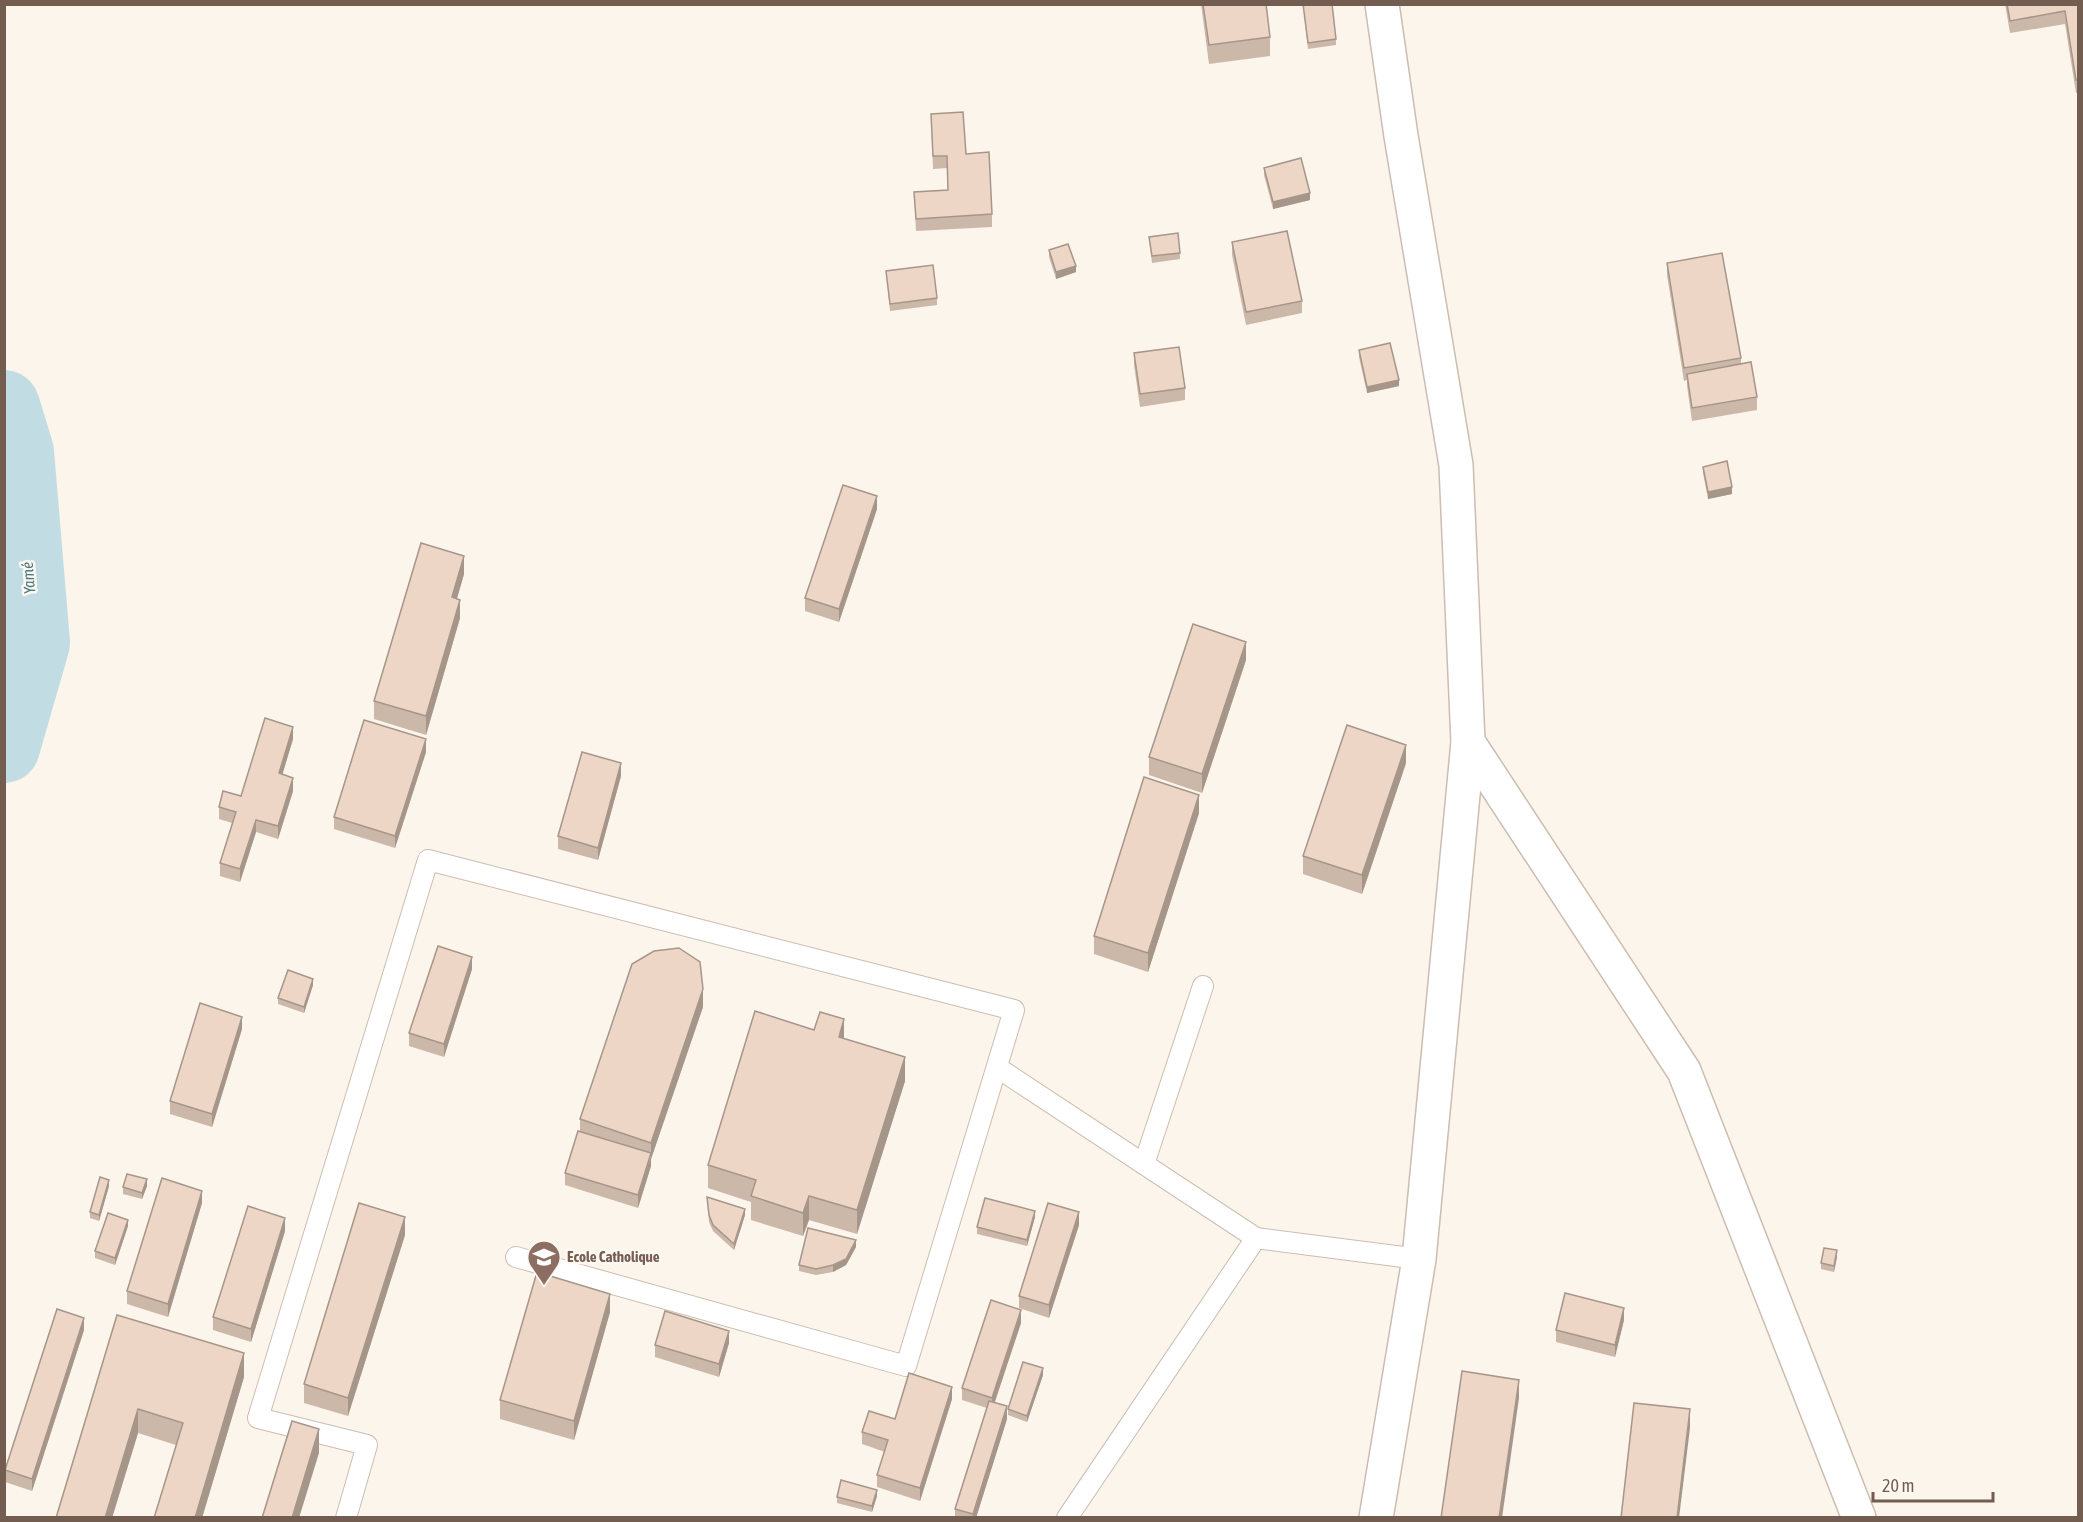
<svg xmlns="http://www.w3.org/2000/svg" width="2083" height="1522" viewBox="0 0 2083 1522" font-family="'Asap Condensed',sans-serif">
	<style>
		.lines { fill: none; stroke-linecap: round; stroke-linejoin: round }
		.river { stroke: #c1dde3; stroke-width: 72 }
		.service-casing { stroke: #ccbdb1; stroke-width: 22 }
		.minor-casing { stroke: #ccbdb1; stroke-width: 36 }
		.service { stroke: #fff; stroke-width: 20 }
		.minor { stroke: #fff; stroke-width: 33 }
		.wall { fill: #ccb8a9 }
		.shaded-wall { fill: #a6968a }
		.building { fill: #edd6c5; stroke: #a6968a; stroke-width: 1.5 }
		.labels { text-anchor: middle; stroke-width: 5; stroke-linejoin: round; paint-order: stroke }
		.education-label { font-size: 15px; font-weight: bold; fill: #785e54; stroke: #fdf9f1; text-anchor: start }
		.water-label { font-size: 16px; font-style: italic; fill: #4c7a84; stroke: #fdf9f1 }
	</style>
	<rect width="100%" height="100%" fill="#fbf5eb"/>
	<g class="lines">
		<!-- river -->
		<polyline class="river" points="4,406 18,452 34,643 4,747"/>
		<defs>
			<g id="service">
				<polyline points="998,1068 1256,1238"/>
				<polyline points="1144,1164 1203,986"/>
				<polyline points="346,1518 367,1445 258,1418 428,860 1014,1010 906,1366 516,1257"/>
				<polyline points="1067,1518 1256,1238 1419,1259"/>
			</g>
			<g id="minor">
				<polyline points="1468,742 1684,1071 1859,1518"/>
				<polyline points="1376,1518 1419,1259 1468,742 1456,465 1401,136 1382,4"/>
			</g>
		</defs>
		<!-- service casing -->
		<use href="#service" class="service-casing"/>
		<!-- minor casing -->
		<use href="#minor" class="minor-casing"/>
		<!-- service -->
		<use href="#service" class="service"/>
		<!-- minor -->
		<use href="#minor" class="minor"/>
	</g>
	<!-- wall -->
	<g class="wall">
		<polygon points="1201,4 1266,4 1270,37 1270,56 1209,64"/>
		<polygon points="1303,4 1336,39 1336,45 1308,49"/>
		<polygon points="2005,4 2079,4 2079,93 2076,93 2065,24 2010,33"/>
		<polygon points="931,114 966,154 992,214 992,227 916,231 914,192 948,190 947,168 933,169"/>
		<polygon points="1264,168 1310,200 1273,209 1264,175"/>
		<polygon points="1149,237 1180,253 1180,259 1152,263"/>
		<polygon points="1232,242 1302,301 1302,313 1246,325 1232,255"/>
		<polygon points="1049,250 1076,272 1056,279 1049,257"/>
		<polygon points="1667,263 1741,358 1741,364 1757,397 1757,410 1692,421 1687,386 1687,380 1684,381 1667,275"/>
		<polygon points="886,271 937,298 937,305 890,311"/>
		<polygon points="1359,350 1399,386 1367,393 1359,357"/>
		<polygon points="1134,353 1185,388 1185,400 1140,407 1134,365"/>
		<polygon points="1703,467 1732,494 1708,499 1703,473"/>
		<polygon points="877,509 839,622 805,611 805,598"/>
		<polygon points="464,574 457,599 460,618 426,735 374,719 374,701"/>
		<polygon points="1246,660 1202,793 1149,775 1149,757"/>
		<polygon points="293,739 282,774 293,791 278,839 256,832 240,882 220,876 220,863 232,823 219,819 219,807 241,796"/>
		<polygon points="426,752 395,848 334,829 334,817"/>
		<polygon points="1406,763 1362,894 1303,874 1303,856"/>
		<polygon points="621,776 598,860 558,849 558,836"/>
		<polygon points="1199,813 1148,972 1094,954 1094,936"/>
		<polygon points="472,969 444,1057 409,1046 409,1033"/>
		<polygon points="313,985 304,1013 278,1004 278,998"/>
		<polygon points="703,1007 651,1159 651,1166 638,1208 565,1185 565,1173 580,1131 580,1119"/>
		<polygon points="242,1029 212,1127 170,1114 170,1101"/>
		<polygon points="844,1038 905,1081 857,1234 809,1220 803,1236 751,1220 751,1202 708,1188 708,1165"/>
		<polygon points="109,1186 99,1221 90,1218 90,1212"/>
		<polygon points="147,1186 142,1199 123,1194 123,1187"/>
		<polygon points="707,1197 745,1215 734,1250 713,1231 709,1222"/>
		<polygon points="202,1203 168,1317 127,1304 127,1291"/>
		<polygon points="1035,1217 1027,1246 977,1234 977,1227"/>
		<polygon points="1079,1225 1049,1318 1019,1308 1019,1296"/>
		<polygon points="128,1226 115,1265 95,1258 95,1251"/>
		<polygon points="285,1231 251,1342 213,1330 213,1317"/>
		<polygon points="405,1235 348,1416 304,1403 304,1384"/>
		<polygon points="856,1247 846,1265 833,1272 816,1275 799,1271 799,1265"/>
		<polygon points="1837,1257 1834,1272 1821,1269 1821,1263"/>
		<polygon points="610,1312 574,1440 500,1419 500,1400"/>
		<polygon points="117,1315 244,1377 202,1518 154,1518 176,1445 138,1433 112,1518 56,1518"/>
		<polygon points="1624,1320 1615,1357 1556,1342 1556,1330"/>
		<polygon points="1021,1323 995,1402 1007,1419 976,1518 955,1518 955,1509 987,1408 962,1400 962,1388"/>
		<polygon points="84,1330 32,1491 5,1482 5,1470"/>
		<polygon points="729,1343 719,1377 655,1357 655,1345"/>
		<polygon points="1043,1375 1027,1422 1008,1415 1008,1409"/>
		<polygon points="952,1399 920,1501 877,1487 877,1475 885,1452 862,1444 862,1432"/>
		<polygon points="877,1496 872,1512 837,1503 837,1497"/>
	</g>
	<!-- shaded-wall -->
	<g class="shaded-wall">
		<polygon points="1310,193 1310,200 1273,209 1273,202"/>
		<polygon points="1076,266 1076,272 1056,279 1056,272"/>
		<polygon points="1399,380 1399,386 1367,393 1367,387"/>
		<polygon points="1732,487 1732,494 1708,499 1708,492"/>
		<polygon points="877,496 877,509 839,622 839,609"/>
		<polygon points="464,556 464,574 452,615 452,597"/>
		<polygon points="460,600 460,618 426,735 426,716"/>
		<polygon points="1246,642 1246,660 1202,793 1202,774"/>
		<polygon points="293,727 293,739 279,786 279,773"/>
		<polygon points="426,739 426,752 395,848 395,836"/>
		<polygon points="1406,745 1406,763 1362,894 1362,875"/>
		<polygon points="621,763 621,776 598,860 598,848"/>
		<polygon points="293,778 293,791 278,839 278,826"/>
		<polygon points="1199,795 1199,813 1148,972 1148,953"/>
		<polygon points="256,820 256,832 240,882 240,869"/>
		<polygon points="472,957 472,969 444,1057 444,1044"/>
		<polygon points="313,979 313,985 304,1013 304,1007"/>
		<polygon points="703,989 703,1007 651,1159 651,1166 638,1208 638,1195 651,1156 651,1143"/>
		<polygon points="242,1017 242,1029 212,1127 212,1114"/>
		<polygon points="844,1019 844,1042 839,1037"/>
		<polygon points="905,1057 905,1081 857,1234 857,1210"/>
		<polygon points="147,1179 147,1186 142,1199 142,1193"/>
		<polygon points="109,1180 109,1186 99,1221 99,1215"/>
		<polygon points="202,1191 202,1203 168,1317 168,1304"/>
		<polygon points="809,1196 809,1220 803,1236 803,1213"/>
		<polygon points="745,1209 745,1215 734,1250 734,1244"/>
		<polygon points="1035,1211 1035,1217 1027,1246 1027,1240"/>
		<polygon points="1079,1212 1079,1225 1049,1318 1049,1305"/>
		<polygon points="405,1217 405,1235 348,1416 348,1398"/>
		<polygon points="285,1218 285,1231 251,1342 251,1329"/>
		<polygon points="128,1220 128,1226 115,1265 115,1258"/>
		<polygon points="856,1240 856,1247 846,1265 833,1272 833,1265"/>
		<polygon points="1837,1250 1837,1257 1834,1272 1834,1266"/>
		<polygon points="610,1294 610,1312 574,1440 574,1421"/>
		<polygon points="1624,1308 1624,1320 1615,1357 1615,1345"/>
		<polygon points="1021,1310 1021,1323 992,1410 992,1398"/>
		<polygon points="84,1318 84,1330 32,1491 32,1479"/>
		<polygon points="729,1331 729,1343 719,1377 719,1364"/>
		<polygon points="244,1353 244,1377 202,1518 195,1518"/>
		<polygon points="1043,1368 1043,1375 1027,1422 1027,1416"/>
		<polygon points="1519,1380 1519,1398 1502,1518 1499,1518"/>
		<polygon points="952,1387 952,1399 920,1501 920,1488"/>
		<polygon points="1007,1406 1007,1419 976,1518 973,1518 973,1514"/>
		<polygon points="138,1409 138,1433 112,1518 105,1518"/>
		<polygon points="1690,1409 1690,1428 1679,1518 1677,1518"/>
		<polygon points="319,1429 319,1453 299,1518 292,1518"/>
		<polygon points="877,1490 877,1496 872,1512 872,1506"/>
	</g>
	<!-- building -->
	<g class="building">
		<polygon points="1203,4 1266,4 1270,37 1209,45"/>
		<polygon points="1303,4 1332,4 1336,39 1308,43"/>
		<polygon points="2007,4 2079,4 2079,80 2076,80 2065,11 2010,21"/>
		<polygon points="963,112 966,154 989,152 992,214 916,219 914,192 948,190 947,156 933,156 931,114"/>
		<polygon points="1301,158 1310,193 1273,202 1264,168"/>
		<polygon points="1287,231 1302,301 1246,312 1232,242"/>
		<polygon points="1178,233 1180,253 1152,256 1149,237"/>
		<polygon points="1068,244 1076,266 1056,272 1049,250"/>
		<polygon points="1722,253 1741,358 1684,368 1667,263"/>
		<polygon points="933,265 937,298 890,304 886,271"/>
		<polygon points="1390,343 1399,380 1367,387 1359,350"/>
		<polygon points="1179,347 1185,388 1140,394 1134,353"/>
		<polygon points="1751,362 1757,397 1692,408 1687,374"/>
		<polygon points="1727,461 1732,487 1708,492 1703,467"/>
		<polygon points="843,485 877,496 839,609 805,598"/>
		<polygon points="421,543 464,556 452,597 460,600 426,716 374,701"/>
		<polygon points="1193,624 1246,642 1202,774 1149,757"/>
		<polygon points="265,718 293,727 279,773 293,778 278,826 256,820 240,869 220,863 236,812 219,807 223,791 241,796"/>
		<polygon points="364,720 426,739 395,836 334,817"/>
		<polygon points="1347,725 1406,745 1362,875 1303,856"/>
		<polygon points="582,752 621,763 598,848 558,836"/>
		<polygon points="1144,777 1199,795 1148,953 1094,936"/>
		<polygon points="438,946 472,957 444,1044 409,1033"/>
		<polygon points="679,948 700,962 703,989 651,1143 580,1119 632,964 654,951"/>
		<polygon points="288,970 313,979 304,1007 278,998"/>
		<polygon points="200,1003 242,1017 212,1114 170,1101"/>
		<polygon points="755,1011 814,1030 820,1012 844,1019 839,1037 905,1057 857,1210 809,1196 803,1213 751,1196 756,1180 708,1165"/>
		<polygon points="578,1131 651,1153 638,1195 565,1173"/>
		<polygon points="127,1174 147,1179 142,1193 123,1187"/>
		<polygon points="100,1177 109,1180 99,1215 90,1212"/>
		<polygon points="162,1178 202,1191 168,1304 127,1291"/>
		<polygon points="707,1197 745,1209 734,1244 713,1225 709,1215"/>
		<polygon points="985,1198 1035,1211 1027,1240 977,1227"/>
		<polygon points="359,1203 405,1217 348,1398 304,1384"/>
		<polygon points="1048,1203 1079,1212 1049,1305 1019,1296"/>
		<polygon points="248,1206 285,1218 251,1329 213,1317"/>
		<polygon points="108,1213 128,1220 115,1258 95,1251"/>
		<polygon points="808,1228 856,1240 846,1259 833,1265 816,1269 799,1265"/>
		<polygon points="1824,1248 1837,1250 1834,1266 1821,1263"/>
		<polygon points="537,1272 610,1294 574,1421 500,1400"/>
		<polygon points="1565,1293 1624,1308 1615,1345 1556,1330"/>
		<polygon points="991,1300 1021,1310 992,1398 962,1388"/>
		<polygon points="57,1309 84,1318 32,1479 5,1470"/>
		<polygon points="665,1311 729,1331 719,1364 655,1345"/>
		<polygon points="117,1315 244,1353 195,1518 154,1518 183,1423 138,1409 105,1518 56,1518"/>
		<polygon points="1023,1362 1043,1368 1027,1416 1008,1409"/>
		<polygon points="1462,1371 1519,1380 1499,1518 1441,1518"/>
		<polygon points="909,1373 952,1387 920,1488 877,1475 888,1440 862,1432 869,1411 895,1419"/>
		<polygon points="989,1401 1007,1406 973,1514 955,1509"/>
		<polygon points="1634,1403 1690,1409 1677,1518 1621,1518"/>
		<polygon points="292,1421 319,1429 292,1518 262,1518"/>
		<polygon points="841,1480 877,1490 872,1506 837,1497"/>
	</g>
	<!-- icons -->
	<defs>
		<symbol id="school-pin" viewBox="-11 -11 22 30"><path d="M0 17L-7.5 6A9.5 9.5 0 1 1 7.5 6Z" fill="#8d6e63" stroke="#fdf9f1"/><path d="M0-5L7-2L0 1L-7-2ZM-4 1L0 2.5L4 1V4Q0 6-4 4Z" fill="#fff"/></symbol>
	</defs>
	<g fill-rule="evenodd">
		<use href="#school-pin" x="525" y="1238" width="38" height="52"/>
	</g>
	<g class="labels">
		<!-- education labels -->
		<g class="education-label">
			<text x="567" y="1262">Ecole Catholique</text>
		</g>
		<!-- water labels -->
		<g class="water-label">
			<text transform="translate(28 578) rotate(-95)" y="6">Yamé</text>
		</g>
	</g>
	<!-- border -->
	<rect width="2083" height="1522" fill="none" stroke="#735d50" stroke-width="12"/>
	<!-- scale -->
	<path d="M1873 1492v9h120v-9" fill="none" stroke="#735d50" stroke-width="3"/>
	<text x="1882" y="1492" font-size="18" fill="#735d50" stroke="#fdf9f1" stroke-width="4.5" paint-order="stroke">20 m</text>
</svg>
